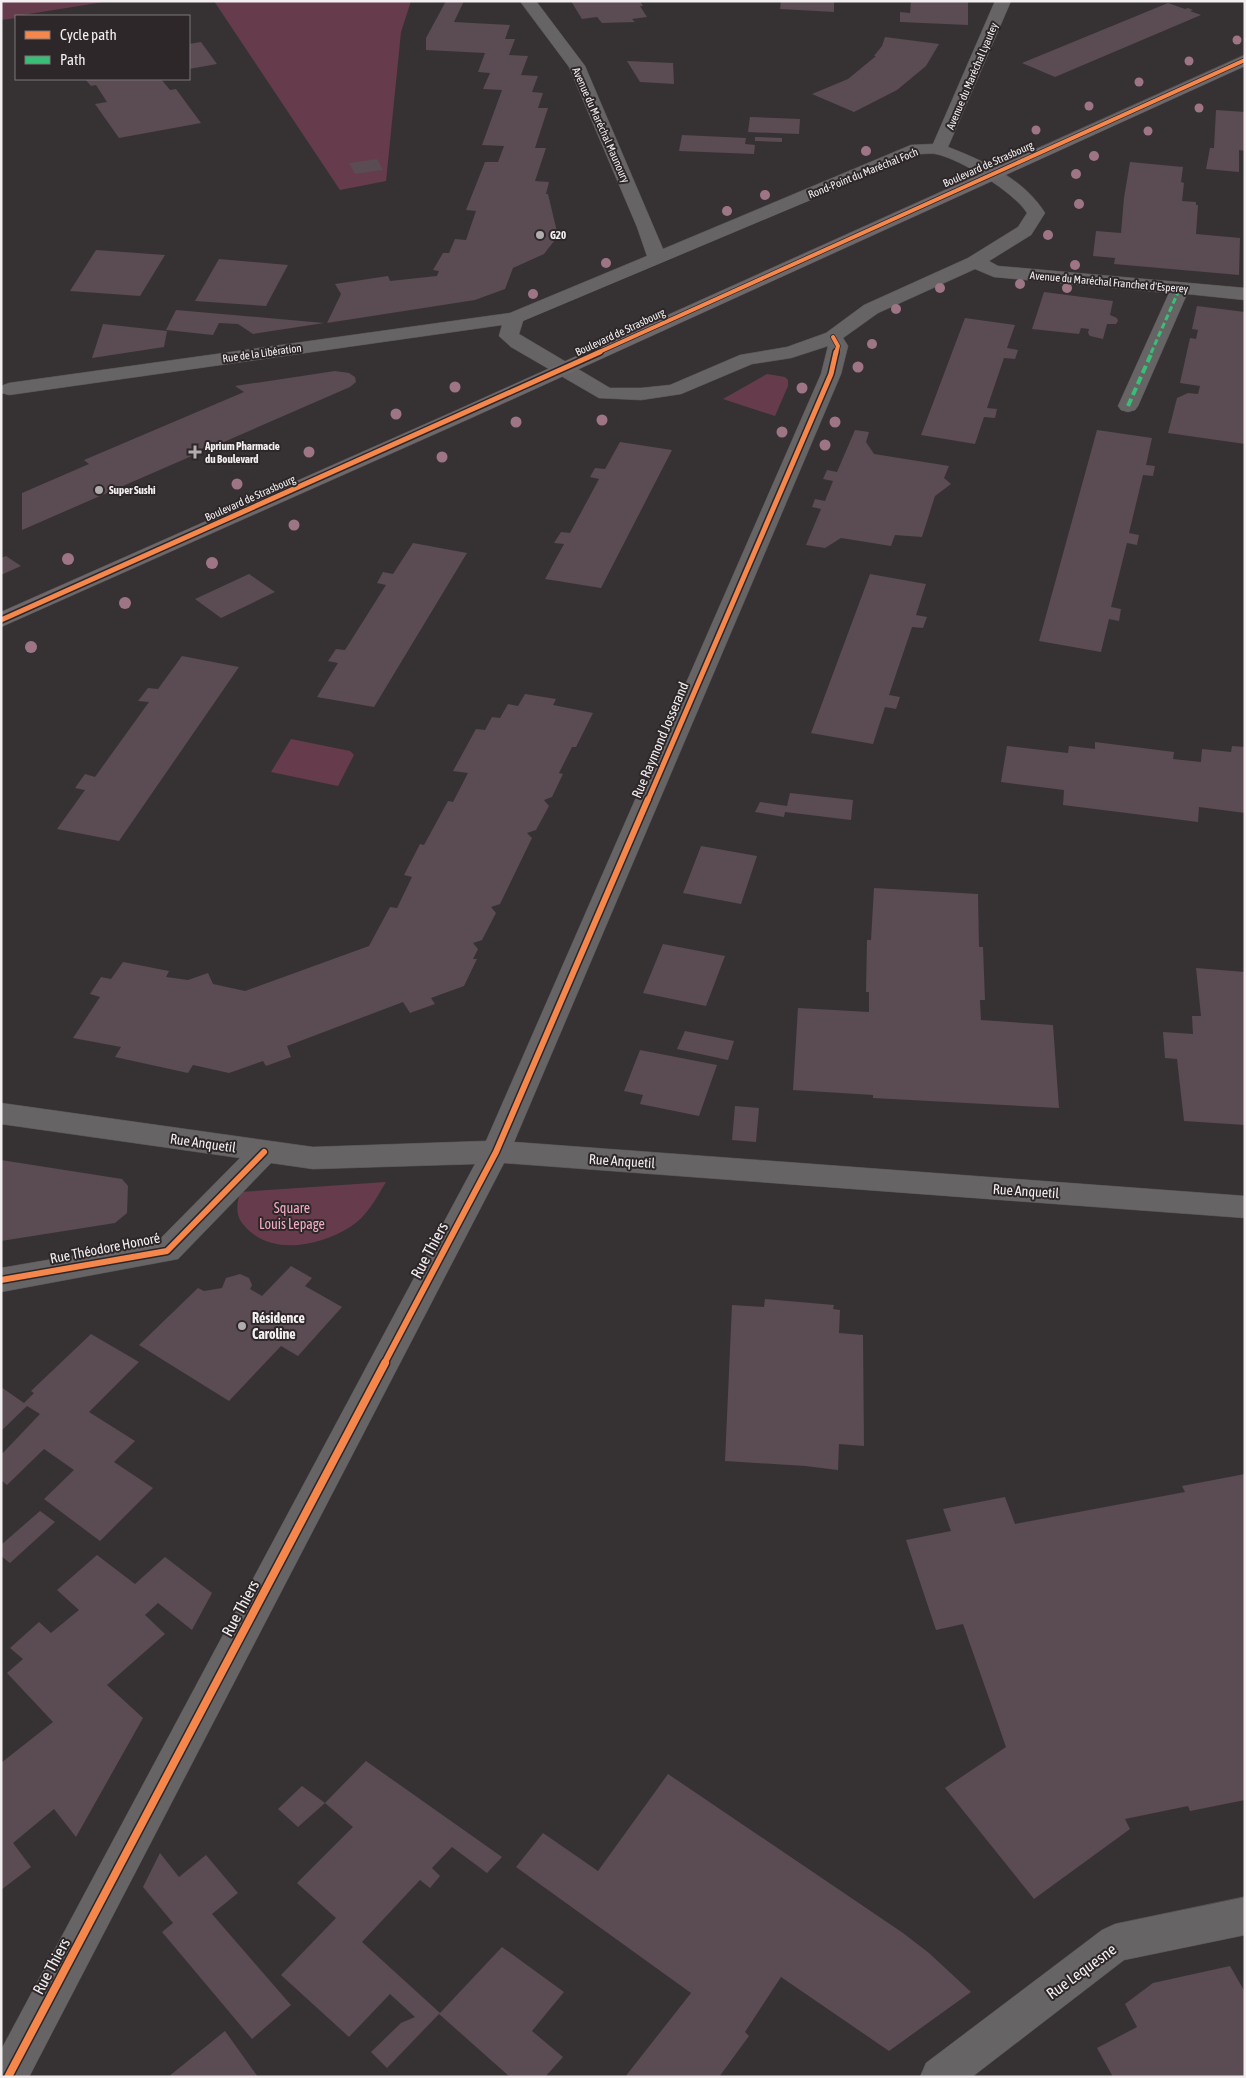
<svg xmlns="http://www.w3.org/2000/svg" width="1246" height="2078" viewBox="0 0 1246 2078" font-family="'Asap Condensed',sans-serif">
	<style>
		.green { fill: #663c4c }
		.building { fill: #5b4b53 }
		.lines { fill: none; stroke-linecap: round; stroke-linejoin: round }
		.street-casing { stroke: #555153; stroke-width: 1 }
		.primary-casing { stroke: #555153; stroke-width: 1 }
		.street { fill: #676465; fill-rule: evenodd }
		.primary { fill: #6e686a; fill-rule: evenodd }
		.quiet-far1 { stroke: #3abd76; stroke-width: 3; stroke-dasharray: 6 3; stroke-linecap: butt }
		.quiet { stroke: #3abd76; stroke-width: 4; stroke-dasharray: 8 4; stroke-linecap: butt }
		.cycleway-far3-casing { stroke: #2d2729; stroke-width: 5.5 }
		.cycleway-far2-casing { stroke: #2d2729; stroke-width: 8 }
		.cycleway-far1-casing { stroke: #2d2729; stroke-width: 9 }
		.cycleway-casing { stroke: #2d2729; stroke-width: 11 }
		.cycleway-far3 { stroke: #f5874c; stroke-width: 4 }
		.cycleway-far2 { stroke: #f5874c; stroke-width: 5 }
		.cycleway-far1 { stroke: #f5874c; stroke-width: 6 }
		.cycleway { stroke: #f5874c; stroke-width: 8 }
		.tree { fill: #9e7584 }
		.poi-dot { fill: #b1adaf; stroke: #2d2729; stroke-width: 2 }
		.labels { text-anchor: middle; stroke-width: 4; stroke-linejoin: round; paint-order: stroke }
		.far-street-label { font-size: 11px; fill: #f3eff1; stroke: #2d2729 }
		.far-poi-label { font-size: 11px; font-weight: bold; fill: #f3eff1; stroke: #2d2729; text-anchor: start }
		.street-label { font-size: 14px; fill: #f3eff1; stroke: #2d2729 }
		.park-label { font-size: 14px; fill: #f3acc5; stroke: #2d2729 }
		.poi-label { font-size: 14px; font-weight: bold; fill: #f3eff1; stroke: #2d2729; text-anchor: start }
		.near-street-label { font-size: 16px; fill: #f3eff1; stroke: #2d2729 }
	</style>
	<rect width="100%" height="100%" fill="#363234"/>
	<!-- green -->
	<g class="green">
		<polygon points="1,1 110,1 16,16 16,18 1,20"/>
		<polygon points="214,1 411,1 401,32 386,181 340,190"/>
		<polygon points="767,374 785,377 788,380 788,386 775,416 723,399"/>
		<polygon points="291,739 350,751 354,755 338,786 271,772"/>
		<path d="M386,1182C376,1198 367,1217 350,1227C323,1244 279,1255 252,1233C236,1220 235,1211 240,1192Z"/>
	</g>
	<!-- building -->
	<g class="building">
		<polygon points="446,1 464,1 454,22 510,25 505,39 515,39 509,55 528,56 521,75 538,76 532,92 543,93 538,108 548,108 535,148 546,148 535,181 549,182 546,194 548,194 558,236 544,254 513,268 505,289 475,300 327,323 341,294 335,284 388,276 390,281 437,276 439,271 433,270 443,253 449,253 455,239 466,240 476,211 466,210 485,162 498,162 504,146 482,145 502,90 483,89 490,73 478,72 485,53 426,50 426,38"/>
		<polygon points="571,1 640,1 643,6 640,6 647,17 632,19 635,22 602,23 597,17 582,19"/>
		<polygon points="781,1 834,1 834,12 780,9"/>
		<polygon points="911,1 968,1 968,25 900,22 900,12 910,13"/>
		<polygon points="1168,3 1185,9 1188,8 1193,10 1190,11 1201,15 1055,77 1022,63"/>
		<polygon points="885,37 939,44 926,66 897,90 854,112 812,94 848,79 876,56 874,56 882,46"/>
		<polygon points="201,42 217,64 189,69 189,44"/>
		<polygon points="627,61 673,63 674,84 640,82"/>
		<polygon points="85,79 161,79 170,90 176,89 201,123 119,138 95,104 107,102 96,85 91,86"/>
		<polygon points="1216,110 1245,112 1245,151 1239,150 1239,172 1206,169 1210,148 1214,148"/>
		<polygon points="750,117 800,119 799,134 748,132"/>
		<polygon points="682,135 746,138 745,144 755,145 754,154 679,151"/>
		<polygon points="755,137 782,138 782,142 755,141"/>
		<polygon points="377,159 383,170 355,174 349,163"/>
		<polygon points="1130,162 1183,167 1181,182 1184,183 1182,201 1196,202 1196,205 1198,205 1196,234 1240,238 1239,275 1114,264 1115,258 1093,256 1096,231 1121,233 1124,198"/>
		<polygon points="96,250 165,255 140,296 70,291"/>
		<polygon points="219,259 288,265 266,306 195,301"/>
		<polygon points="1044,292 1113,301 1110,315 1117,318 1118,321 1116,324 1107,324 1103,339 1090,336 1088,333 1089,329 1081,328 1079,334 1032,329"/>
		<polygon points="1197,306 1245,312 1245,444 1168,433 1177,398 1188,393 1198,394 1200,386 1180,383 1190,338 1196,339 1198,330 1192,329"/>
		<polygon points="176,310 324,323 253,334 238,324 219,323 213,335 166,330"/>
		<polygon points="965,318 1015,325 1007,348 1018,350 1015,359 1004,358 987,408 997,409 995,418 984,417 975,444 921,435"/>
		<polygon points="103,324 167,331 164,347 92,358"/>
		<polygon points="335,371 349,373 355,377 356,382 350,387 22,530 22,493 89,464 84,460 244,392 235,386"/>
		<polygon points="855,430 869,432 866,442 874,454 949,466 944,478 951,484 935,496 922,537 895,535 891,546 841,538 825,548 806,545 821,509 812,507 815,499 825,501 833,481 823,479 827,470 837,472"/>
		<polygon points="1097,430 1152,438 1146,465 1155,466 1153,476 1143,475 1129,533 1139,535 1137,545 1127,543 1111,607 1121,609 1119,621 1109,619 1101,652 1039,641"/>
		<polygon points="620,442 672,450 601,588 545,579 564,544 554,543 561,532 570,533 599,479 590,477 595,468 605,469"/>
		<polygon points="413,543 467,553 374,707 317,697 338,663 328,661 336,649 345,650 386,585 377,583 383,572 393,574"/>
		<polygon points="6,556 21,566 1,575 1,558"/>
		<polygon points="249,574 275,592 221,618 195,599"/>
		<polygon points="870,574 926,584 916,615 927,617 923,628 912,627 889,695 900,697 896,709 885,707 873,744 811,733"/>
		<polygon points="182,656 239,667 119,841 57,829 85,790 75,788 85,774 95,777 149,702 138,701 148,688 158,689"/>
		<polygon points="525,694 556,699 553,705 593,713 576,747 572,747 559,773 563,774 552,797 544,800 549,806 536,830 527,833 532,838 500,904 491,907 496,913 482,940 473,943 478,949 473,959 477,959 464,986 431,998 435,1004 410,1013 403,1002 287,1046 291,1057 266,1066 263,1061 229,1073 193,1065 188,1073 115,1057 121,1047 73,1038 100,997 90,994 101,977 111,979 123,962 169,971 166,977 188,980 208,973 213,984 245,991 369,946 390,907 397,908 412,877 404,875 420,844 424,845 448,801 453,802 468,773 453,771 476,729 485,730 492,717 500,718 508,704 518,706"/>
		<polygon points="1095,742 1174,752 1173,759 1201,762 1202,749 1231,752 1232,746 1245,747 1245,813 1199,807 1198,822 1063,805 1064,790 1001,782 1007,746 1068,753 1069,746 1095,749"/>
		<polygon points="790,793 853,800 851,820 785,812 784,817 755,812 760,802 787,806"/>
		<polygon points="701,846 757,856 741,904 683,893"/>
		<polygon points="874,888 978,894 979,947 983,947 985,1000 980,1000 981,1020 1053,1025 1059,1108 873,1098 873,1095 793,1090 798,1008 869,1012 869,992 866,992 867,940 871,940"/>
		<polygon points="663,944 725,956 706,1006 643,993"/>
		<polygon points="1196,968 1245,972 1245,1125 1184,1121 1177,1059 1165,1058 1163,1032 1193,1034 1192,1016 1201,1016"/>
		<polygon points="685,1031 734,1041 728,1060 677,1049"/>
		<polygon points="640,1050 717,1065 699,1116 640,1104 643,1095 624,1091"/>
		<polygon points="735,1106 759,1108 756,1142 732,1140"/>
		<polygon points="1,1160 122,1179 128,1186 127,1213 115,1223 1,1241"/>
		<polygon points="291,1266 312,1278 305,1286 342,1307 298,1356 281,1346 229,1401 139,1345 198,1288 204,1291 222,1288 226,1278 240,1274 249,1278 252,1285 250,1289 262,1296"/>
		<polygon points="765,1299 834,1305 833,1309 840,1310 839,1333 863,1335 864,1446 839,1444 838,1470 805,1466 725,1461 732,1305 764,1307"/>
		<polygon points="91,1334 139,1362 89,1412 135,1441 114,1462 153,1488 100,1541 44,1499 74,1470 44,1449 7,1485 1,1480 1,1455 40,1414 27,1406 1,1431 1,1387 24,1403 34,1393 31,1391"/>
		<polygon points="1245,1474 1245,1800 1190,1811 1188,1806 1125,1819 1130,1829 1034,1899 945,1788 1006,1747 963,1624 936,1630 906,1540 951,1531 943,1509 1005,1497 1015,1524 1185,1492 1182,1486"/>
		<polygon points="40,1511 55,1522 10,1563 1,1556 1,1545"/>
		<polygon points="97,1555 135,1584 165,1557 212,1593 192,1630 158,1603 145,1615 165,1634 107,1685 143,1718 76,1837 54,1809 13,1843 31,1867 1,1890 1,1763 53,1722 7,1673 23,1659 10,1648 39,1622 51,1633 79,1610 57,1590"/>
		<polygon points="366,1761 502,1857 487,1873 452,1847 432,1868 440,1876 430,1888 420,1880 362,1942 440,2013 502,1947 564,1992 532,2031 563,2057 545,2077 510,2077 439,2014 387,2068 371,2052 401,2023 415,2017 390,1994 349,2037 281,1975 336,1918 297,1883 353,1827 325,1803"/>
		<polygon points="668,1774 903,1933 929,1953 971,1992 889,2051 781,1977 745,2032 749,2036 719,2077 625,2077 691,1993 516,1867 543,1833 598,1871"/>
		<polygon points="302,1786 325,1803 298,1827 278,1809"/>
		<polygon points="160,1853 179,1877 206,1855 238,1893 212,1914 291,2005 252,2039 162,1932 173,1923 143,1887"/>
		<polygon points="1230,1966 1245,1992 1245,2077 1113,2077 1097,2048 1137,2027 1125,2004 1153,1983"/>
		<polygon points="225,2031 258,2077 168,2077"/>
	</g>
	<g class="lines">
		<defs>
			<g id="street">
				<path d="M520,1H536L585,66L663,249L911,145L933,144L995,1H1011L948,147C984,161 1024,179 1045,213L1031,235L989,261L998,266L1245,288V300L1187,294L1138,406L1135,410L1128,412L1121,410L1118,406L1169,293L994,277L975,269L878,313L843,338L848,346L841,374L514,1142L1245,1196V1218L504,1163L29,2077H1V2050L475,1164L313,1169L271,1163L178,1259L1,1292V1268L158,1241L240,1158L1,1124V1103L313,1147L486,1141L821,374L828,346L791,358L752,364L681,394L641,400L599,398L511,347L499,336L502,325L9,395L2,393L1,386L9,383L510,313L647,256L637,227L569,67ZM920,154C925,154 931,153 936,154C960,159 1014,192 1027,213L1018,227L968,258L864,305L826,333L787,347L740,355L670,385L641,388H610L519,334L523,321Z"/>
				<polygon points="1245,1897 1245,1935 1124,1960 972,2077 920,2077 926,2063 1102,1930 1115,1924"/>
			</g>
			<polygon id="primary" points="1245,55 1245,66 471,418 1,627 1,612 457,410"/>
		</defs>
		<!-- street casing -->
		<use href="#street" class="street-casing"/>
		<!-- primary casing -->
		<use href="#primary" class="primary-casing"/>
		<!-- street -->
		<use href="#street" class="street"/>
		<!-- primary -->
		<use href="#primary" class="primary"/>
		<!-- quiet-far1 -->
		<polyline class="quiet-far1" points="1151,353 1180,288"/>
		<!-- quiet -->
		<polyline class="quiet" points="1128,406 1152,352"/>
		<defs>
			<g id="cycleway-far3">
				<polyline points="833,337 838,346 836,353"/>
				<polyline points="597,353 1245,60"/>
			</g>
			<g id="cycleway-far2">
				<polyline points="1,620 600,352"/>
				<polyline points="648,800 831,374 836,352"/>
			</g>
			<g id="cycleway-far1">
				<polyline points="1,1280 167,1251 264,1152"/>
				<polyline points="384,1364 496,1152 648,799"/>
			</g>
			<polyline id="cycleway" points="8,2077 385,1363"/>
		</defs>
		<!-- cycleway-far3 casing -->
		<use href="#cycleway-far3" class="cycleway-far3-casing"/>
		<!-- cycleway-far2 casing -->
		<use href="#cycleway-far2" class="cycleway-far2-casing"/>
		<!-- cycleway-far1 casing -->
		<use href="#cycleway-far1" class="cycleway-far1-casing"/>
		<!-- cycleway casing -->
		<use href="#cycleway" class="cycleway-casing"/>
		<!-- cycleway-far3 -->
		<use href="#cycleway-far3" class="cycleway-far3"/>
		<!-- cycleway-far2 -->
		<use href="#cycleway-far2" class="cycleway-far2"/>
		<!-- cycleway-far1 -->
		<use href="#cycleway-far1" class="cycleway-far1"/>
		<!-- cycleway -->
		<use href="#cycleway" class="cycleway"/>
	</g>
	<!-- trees -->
	<g class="tree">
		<circle cx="1237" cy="40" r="4.5"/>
		<circle cx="1189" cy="61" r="4.5"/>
		<circle cx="1139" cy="82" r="4.5"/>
		<circle cx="1089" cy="106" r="4.5"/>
		<circle cx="1199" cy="108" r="4.5"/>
		<circle cx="1036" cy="130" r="4.5"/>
		<circle cx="1148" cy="131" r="4.5"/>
		<circle cx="866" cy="151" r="5"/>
		<circle cx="1094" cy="156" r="5"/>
		<circle cx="1076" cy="174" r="5"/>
		<circle cx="765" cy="195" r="5"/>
		<circle cx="1079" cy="204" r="5"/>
		<circle cx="727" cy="211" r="5"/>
		<circle cx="1048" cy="235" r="5"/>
		<circle cx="606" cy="263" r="5"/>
		<circle cx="1075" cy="265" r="5"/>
		<circle cx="1020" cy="284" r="5"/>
		<circle cx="940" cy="288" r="5"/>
		<circle cx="1067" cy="288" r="5"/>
		<circle cx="533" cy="294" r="5"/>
		<circle cx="896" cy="309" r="5"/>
		<circle cx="872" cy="344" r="5"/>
		<circle cx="858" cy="367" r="5.5"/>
		<circle cx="455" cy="387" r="5.5"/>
		<circle cx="802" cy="388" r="5.5"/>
		<circle cx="396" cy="414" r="5.5"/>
		<circle cx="602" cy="420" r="5.5"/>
		<circle cx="516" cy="422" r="5.5"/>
		<circle cx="835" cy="422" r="5.5"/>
		<circle cx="782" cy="432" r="5.5"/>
		<circle cx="825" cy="445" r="5.5"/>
		<circle cx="309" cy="452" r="5.5"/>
		<circle cx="442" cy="457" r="5.5"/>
		<circle cx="237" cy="484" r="5.5"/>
		<circle cx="294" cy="525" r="5.5"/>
		<circle cx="68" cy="559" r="6"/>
		<circle cx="212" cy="563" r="6"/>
		<circle cx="125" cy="603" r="6"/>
		<circle cx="31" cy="647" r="6"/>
	</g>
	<!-- markers -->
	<g class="poi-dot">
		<circle cx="540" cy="235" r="5"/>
		<path d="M192.5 444.5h5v5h5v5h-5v5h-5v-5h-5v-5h5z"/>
		<circle cx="99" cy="490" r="5"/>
		<circle cx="242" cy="1326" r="5"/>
	</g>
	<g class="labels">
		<!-- far-street labels -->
		<g class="far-street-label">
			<text transform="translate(972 76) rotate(-67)" y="4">Avenue du Maréchal Lyautey</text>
			<text transform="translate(601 125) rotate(66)" y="4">Avenue du Maréchal Maunoury</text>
			<text transform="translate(988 164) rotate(-24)" y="4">Boulevard de Strasbourg</text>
			<text transform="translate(863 173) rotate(-22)" y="4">Rond-Point du Maréchal Foch</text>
			<text transform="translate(1109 282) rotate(5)" y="4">Avenue du Maréchal Franchet d'Esperey</text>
			<text transform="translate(620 332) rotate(-25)" y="4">Boulevard de Strasbourg</text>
			<text transform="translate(262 353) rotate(-8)" y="4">Rue de la Libération</text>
			<text transform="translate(250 498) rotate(-24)" y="4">Boulevard de Strasbourg</text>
		</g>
		<!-- far-poi labels -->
		<g class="far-poi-label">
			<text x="550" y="239">G20</text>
			<text x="205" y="450">Aprium Pharmacie<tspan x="205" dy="13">du Boulevard</tspan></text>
			<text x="109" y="494">Super Sushi</text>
		</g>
		<!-- street labels -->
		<g class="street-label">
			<text transform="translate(660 740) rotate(-67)" y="5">Rue Raymond Josserand</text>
			<text transform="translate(203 1143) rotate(8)" y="5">Rue Anquetil</text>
			<text transform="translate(622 1161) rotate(4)" y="5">Rue Anquetil</text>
			<text transform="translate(1026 1191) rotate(4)" y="5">Rue Anquetil</text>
			<text transform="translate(105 1248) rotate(-11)" y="5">Rue Théodore Honoré</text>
		</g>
		<!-- park labels -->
		<g class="park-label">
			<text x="292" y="1213">Square<tspan x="292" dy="16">Louis Lepage</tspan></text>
		</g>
		<!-- poi labels -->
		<g class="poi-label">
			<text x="252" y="1323">Résidence<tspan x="252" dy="16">Caroline</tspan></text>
		</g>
		<!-- near-street labels -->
		<g class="near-street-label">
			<text transform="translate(429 1250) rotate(-62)" y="6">Rue Thiers</text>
			<text transform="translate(240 1608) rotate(-62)" y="6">Rue Thiers</text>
			<text transform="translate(51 1966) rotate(-62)" y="6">Rue Thiers</text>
			<text transform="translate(1081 1971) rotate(-36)" y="6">Rue Lequesne</text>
		</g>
	</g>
	<!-- border -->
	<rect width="1246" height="2078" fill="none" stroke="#f3eff1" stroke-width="5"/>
	<!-- legend -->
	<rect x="15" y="15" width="175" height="65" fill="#2d2729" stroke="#7c7779"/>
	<rect x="25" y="31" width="25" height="8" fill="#f5874c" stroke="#7c7779"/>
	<text x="60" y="40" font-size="15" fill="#f3eff1">Cycle path</text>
	<rect x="25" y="56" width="25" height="8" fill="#3abd76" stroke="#7c7779"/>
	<text x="60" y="65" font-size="15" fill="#f3eff1">Path</text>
</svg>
